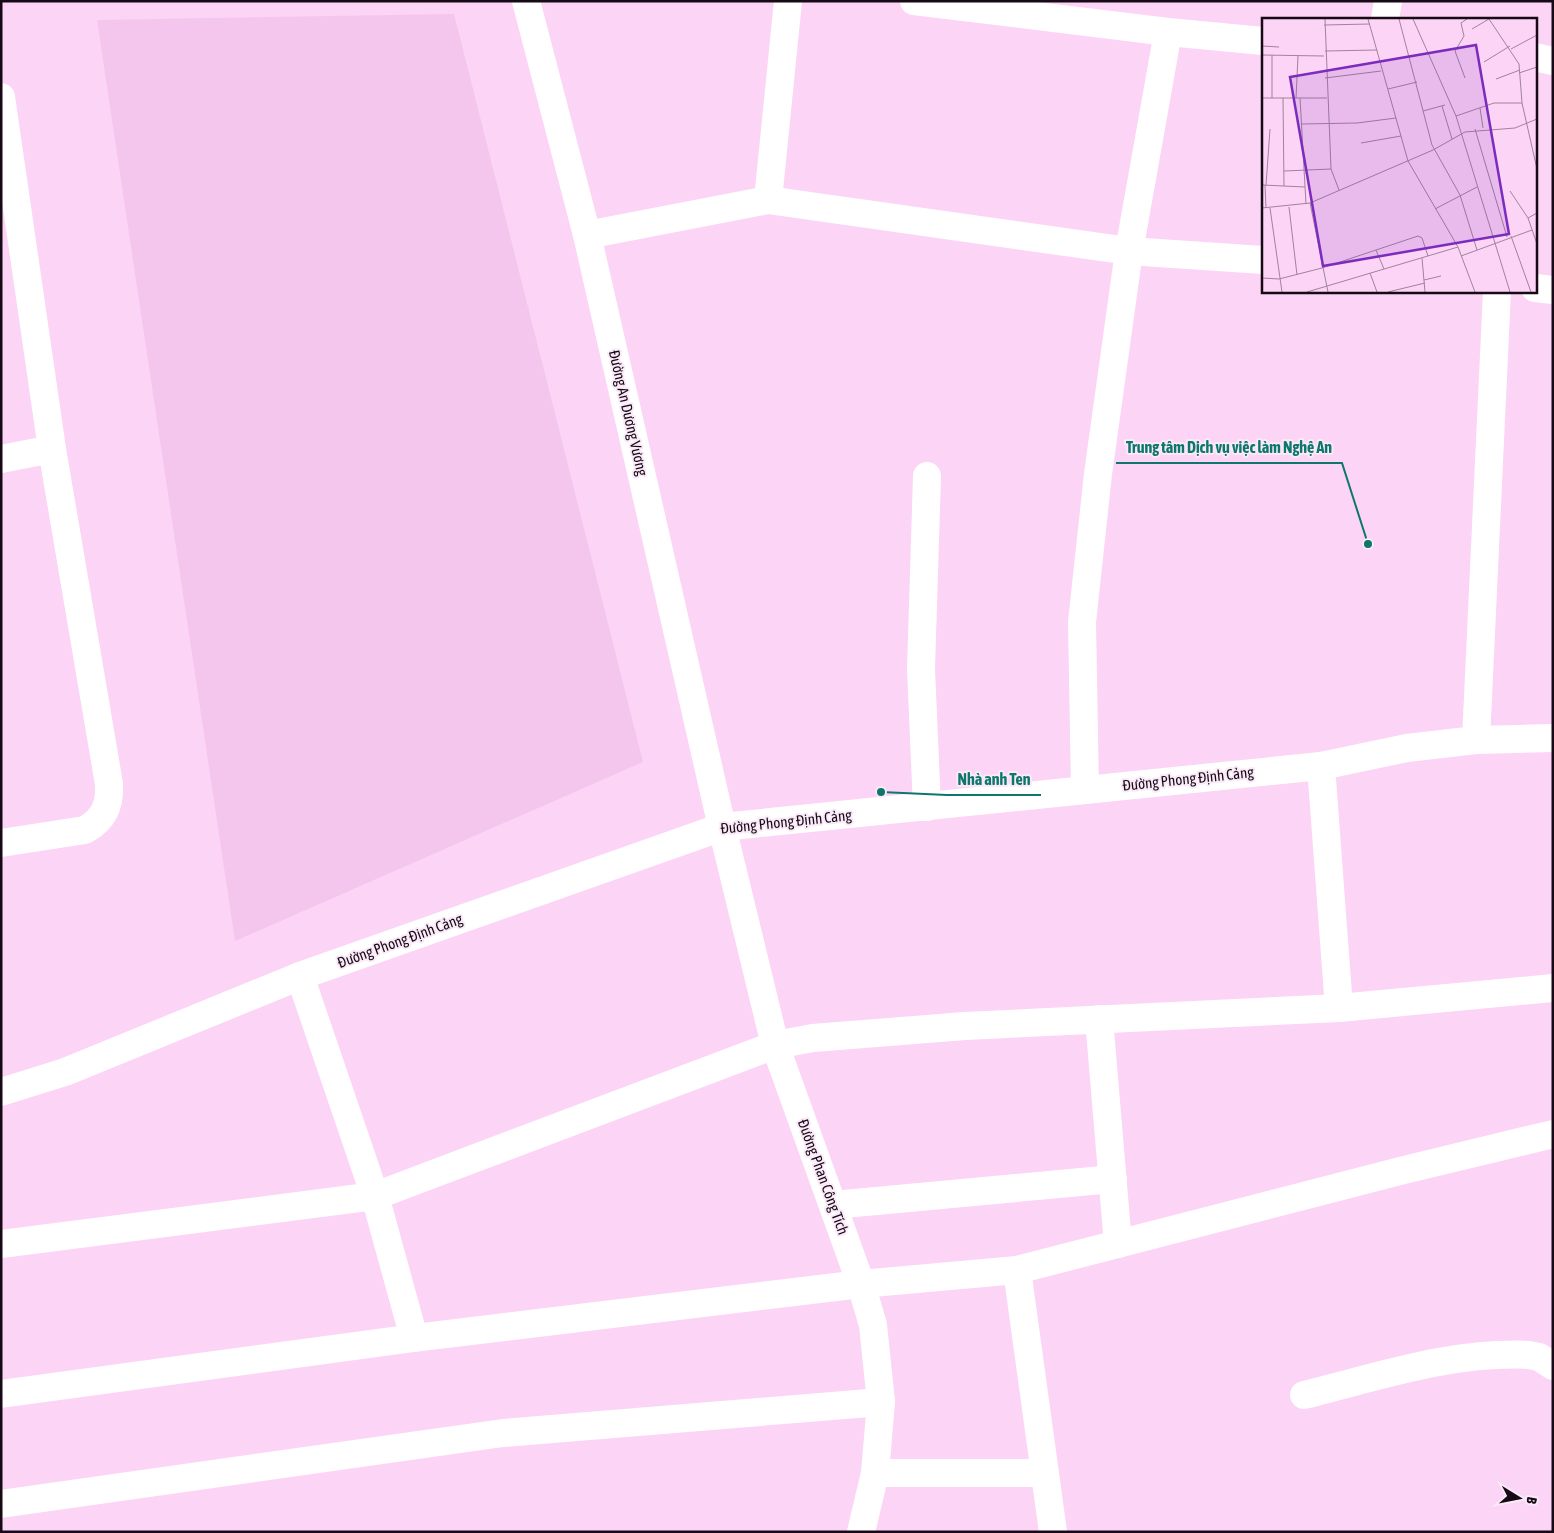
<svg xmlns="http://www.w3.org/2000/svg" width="1554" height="1533" viewBox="0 0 1554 1533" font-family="'Asap Condensed',sans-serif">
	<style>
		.built { fill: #f4c6ed }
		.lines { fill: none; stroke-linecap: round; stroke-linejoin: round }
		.minor { stroke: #fff; stroke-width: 28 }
		.tertiary { stroke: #fff; stroke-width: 28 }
		.labels { text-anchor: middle; stroke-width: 4; stroke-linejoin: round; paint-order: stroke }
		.street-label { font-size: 15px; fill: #170a16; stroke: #faeaf7 }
		.inset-road { fill: none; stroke: #a0839c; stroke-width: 1 }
		.view { fill: #7b2cbf; fill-opacity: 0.15; stroke: #7b2cbf; stroke-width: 2.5 }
		.inset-edge { fill: none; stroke: #170a16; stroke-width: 2.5 }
		.leader { fill: none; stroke: #0f766e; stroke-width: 2 }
		.callout-dot { fill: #0f766e; stroke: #faeaf7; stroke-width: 2 }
		.callout-label { font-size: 16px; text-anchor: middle; font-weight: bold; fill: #0f766e; stroke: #faeaf7; stroke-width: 4; stroke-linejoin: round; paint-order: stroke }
	</style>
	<rect width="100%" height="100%" fill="#fcd4f5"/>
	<!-- built -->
	<polygon class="built" points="454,14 643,762 235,941 97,20"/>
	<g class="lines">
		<!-- minor -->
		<g class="minor">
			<polyline points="914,1 1168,32 1263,41"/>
			<polyline points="1385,19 1388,1"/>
			<polyline points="1535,57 1553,61"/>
			<path d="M1,97L52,449L109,784C110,806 104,819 85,830L1,843"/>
			<polyline points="768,200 788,1"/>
			<polyline points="587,235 768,200 1129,251 1263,260"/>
			<polyline points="1535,288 1553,290"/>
			<polyline points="1,459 52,449"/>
			<polyline points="1476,740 1497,291"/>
			<polyline points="1321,766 1339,1008"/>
			<polyline points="1085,790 1082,622 1098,474 1129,251 1168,32"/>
			<polyline points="927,807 921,669 927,476"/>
			<polyline points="722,827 775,1045 861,1284 873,1325 881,1402 875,1473 861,1532"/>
			<polyline points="300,976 375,1196 414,1338"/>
			<polyline points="1099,1019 1118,1244"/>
			<polyline points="833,1205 1113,1179"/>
			<polyline points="1,1244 375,1196 775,1045 813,1038 965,1026 1339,1008 1553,988"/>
			<polyline points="1017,1270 1053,1532"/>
			<polyline points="1,1394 414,1338 861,1284 1017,1270 1404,1170 1553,1134"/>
			<path d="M1304,1395C1377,1377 1453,1351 1529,1355L1539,1357L1553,1366"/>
			<polyline points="875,1473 1044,1473"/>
			<polyline points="1,1504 503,1433 881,1402"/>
		</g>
		<!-- tertiary -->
		<g class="tertiary">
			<polyline points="526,1 587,235 722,827"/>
			<polyline points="1,1092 65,1072 300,976 722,827 1321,766 1407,748 1476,740 1553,738"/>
		</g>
	</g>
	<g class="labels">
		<!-- street labels -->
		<g class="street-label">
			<text transform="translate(628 413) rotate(77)" y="5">Đường An Dương Vương</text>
			<text transform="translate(1188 779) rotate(-6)" y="5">Đường Phong Định Cảng</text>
			<text transform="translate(786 822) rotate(-6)" y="5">Đường Phong Định Cảng</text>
			<text transform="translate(400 941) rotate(-20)" y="5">Đường Phong Định Cảng</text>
			<text transform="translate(823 1177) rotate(70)" y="5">Đường Phan Công Tích</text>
		</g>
	</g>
	<!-- overview -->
	<g transform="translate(1262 18)">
		<rect width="275" height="275" fill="#fcd4f5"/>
		<path class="inset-road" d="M63,1L69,151L77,172M106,1L146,143L196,229L213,274M137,1L170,127L198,177L215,232M151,1L194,98L248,274M227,1L257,46L260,85L275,151M62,7L108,6M210,11L227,1M0,28L17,29M249,31L275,17M63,33L115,32M0,37L62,38M10,37V80M222,44L248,28M257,55L275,49M63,60L119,53M203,60L193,33L202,18L199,5L205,1M234,61L258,52M126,71L155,64M0,80H65M21,80L22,168M34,80L36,38M38,80L44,186M180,88L190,121M218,90L221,110M161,93L183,87M194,98L232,85H260M40,106L95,105L134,100M213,111L245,219M99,125L139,118M22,153L69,151M0,167L43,169M3,167L4,190M4,167L8,111M248,173L266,200M48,185L66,274M27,189L35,257M0,190L48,185L171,132L203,114L253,110L275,101M8,190L20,274M173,191L215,169M275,195L266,200L275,226M249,218L269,274M114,232L122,251M199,238L270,212M160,240L163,274M108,255L115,274M0,260L17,261L60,250L156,218L160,220L166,238M162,262L179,258M45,274L196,229M126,274L163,265"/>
		<path class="view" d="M214,27L247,216L61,248L28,59Z"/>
		<rect width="275" height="275" class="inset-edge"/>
	</g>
	<!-- callouts -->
	<path class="leader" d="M1368 544L1342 463H1116M881 792L947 795H1041"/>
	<g class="callout-dot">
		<circle cx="1368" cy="544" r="5"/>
		<circle cx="881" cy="792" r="5"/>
	</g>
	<g class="callout-label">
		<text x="1229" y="453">Trung tâm Dịch vụ việc làm Nghệ An</text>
		<text x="994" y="785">Nhà anh Ten</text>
	</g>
	<!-- border -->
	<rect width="1554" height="1533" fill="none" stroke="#170a16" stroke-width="5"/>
	<!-- north arrow -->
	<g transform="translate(1519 1498) rotate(100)" stroke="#faeaf7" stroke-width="4" paint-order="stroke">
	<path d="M0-4L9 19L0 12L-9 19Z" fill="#170a16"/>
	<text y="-8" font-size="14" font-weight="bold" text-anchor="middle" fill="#170a16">B</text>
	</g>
</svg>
